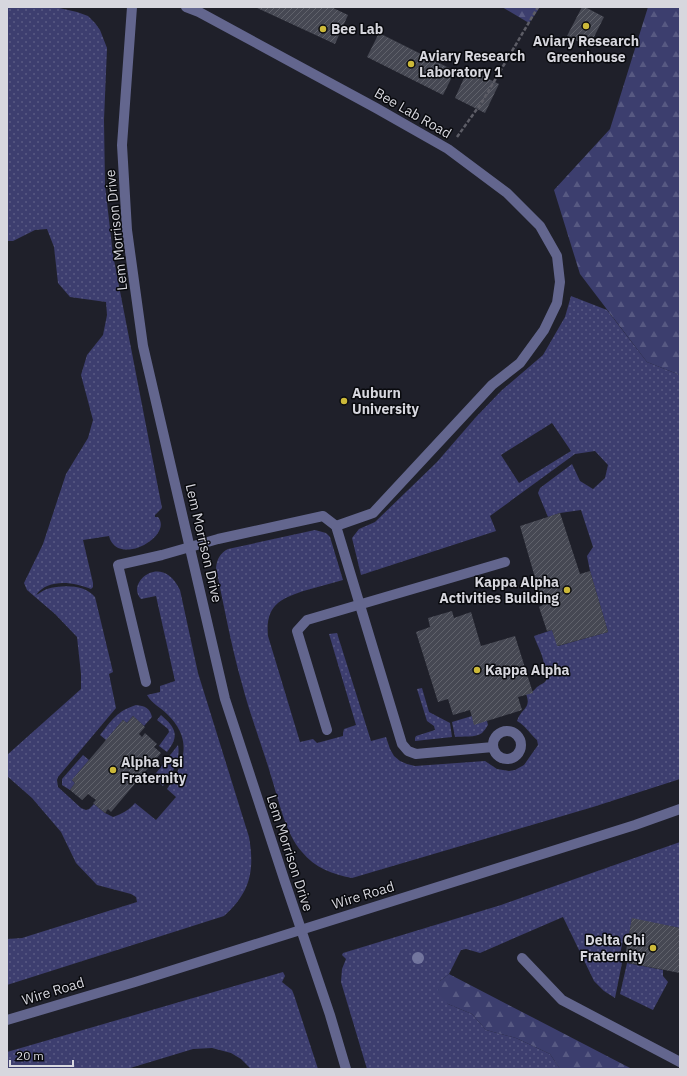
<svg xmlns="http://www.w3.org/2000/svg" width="687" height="1076" viewBox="0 0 687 1076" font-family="'IBM Plex Sans',sans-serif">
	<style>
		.grass { fill: url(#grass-dots); fill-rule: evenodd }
		.forest { fill: url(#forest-firs) }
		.building { fill: url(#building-hatch) }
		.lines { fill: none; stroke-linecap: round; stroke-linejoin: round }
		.path { stroke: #5d5d66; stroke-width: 2.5; stroke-dasharray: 4 2; stroke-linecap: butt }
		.minor { stroke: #63668e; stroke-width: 10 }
		.tree { fill: #73769e }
		.poi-dot { fill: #ccb939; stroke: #090a0e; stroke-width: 1.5 }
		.labels { text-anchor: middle; stroke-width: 3; stroke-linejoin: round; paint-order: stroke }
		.poi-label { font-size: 14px; font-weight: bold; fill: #d7d7de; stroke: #090a0e; text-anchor: start }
		.street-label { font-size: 14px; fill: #d7d7de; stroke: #090a0e }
	</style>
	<defs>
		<pattern id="grass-dots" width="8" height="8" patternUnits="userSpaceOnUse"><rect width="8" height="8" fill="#3d3e6f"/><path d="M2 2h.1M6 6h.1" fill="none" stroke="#585983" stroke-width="1.8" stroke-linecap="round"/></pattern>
		<pattern id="forest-firs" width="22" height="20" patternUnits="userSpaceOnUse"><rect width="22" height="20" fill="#3c3e6e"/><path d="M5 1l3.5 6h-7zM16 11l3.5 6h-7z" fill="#575982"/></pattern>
		<pattern id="building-hatch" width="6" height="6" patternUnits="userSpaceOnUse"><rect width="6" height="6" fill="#464853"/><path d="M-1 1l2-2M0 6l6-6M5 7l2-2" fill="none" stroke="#60626b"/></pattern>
	</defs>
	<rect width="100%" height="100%" fill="#1f202a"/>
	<!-- grass -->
	<g class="grass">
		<path d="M7,7H55L77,12L88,16L95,23L100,30L107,48L104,120L105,185L113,255L162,508L155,515V517H158C174,536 117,568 109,536L83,540L93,583V587L91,589C74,582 48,578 36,595C39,594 43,590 47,589C62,585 84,584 95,597L113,672L109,674L116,708L58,777L57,780L58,787L81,808L86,810L89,809L94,804L105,813L113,817C122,814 129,810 135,803L156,820L176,797L167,789C185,763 193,739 167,714C160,707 152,704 147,695L160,692V686L175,681L156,596L141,599C125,583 162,551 180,590L198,673L249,837C255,871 250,893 224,916L7,985V939L22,938L137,902L136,897L131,894L97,885L76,863L61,832L32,798L7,776V755L81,689V674L77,637L55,614L27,590L24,583L43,544L66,474L88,438L93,420L81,375L87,355L103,335L107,315L106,302L70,297L58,283L54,247L47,229L35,230L13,241H7Z"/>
		<path d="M571,296L607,310L647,362L680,375V779L593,807L352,878C332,874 315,868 302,852C286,835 278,798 271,776C262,745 250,715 242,684C231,645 224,606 216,568C217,559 220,553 228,549L315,530L326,533L330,537L343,580C331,583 319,587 307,590C281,598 265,605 268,636L300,742L313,739L317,743L343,736V733L344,729L356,725L329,634L337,633L371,741L386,737L390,749L394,756L400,761L407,764L415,766L485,761L497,769L509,771L515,770L524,765L538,745L537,740C530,734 526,726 517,721C521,708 532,709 526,694C532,693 533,691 537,687C543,682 550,683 544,672C546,659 538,648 534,636L552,630L558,646L608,632L590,571L587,556L593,547L581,510L560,513L548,517L538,493L540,488L572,464L580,481L593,489L605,478L608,465L595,451L575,454L490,516L496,531L361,575L352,538L359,529L375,522L437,462L476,417L502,390L543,355L565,317ZM552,423L571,451L519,483L501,455Z"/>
		<polygon points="422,688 429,712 450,723 452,737 415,741 415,738 416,736 435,730 434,726 427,721 417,689"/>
		<path d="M136,705C145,706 150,708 152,717L144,726L133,716L127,723L123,720L106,740L100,735C112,720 117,711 136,705Z"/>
		<path d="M161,715C176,728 180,736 167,752L159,746L169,732L168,729L157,720Z"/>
		<path d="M472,716L487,721L488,725C486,728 484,731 482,733C476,738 462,736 455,737L452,722Z"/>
		<path d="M178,745C181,760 172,774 163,786L153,777Z"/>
		<polygon points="83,755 89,760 72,780 75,783 70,790 62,785 62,779"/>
		<polygon points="680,842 680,928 632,919 629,935 624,935 619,959 622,963 615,998 604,991 594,981 563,917 480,953 466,949 461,950 449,974 440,981 448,1004 472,1014 486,1030 516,1038 550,1054 560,1069 367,1069 341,982 342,969 346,959 342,955 343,953 501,905"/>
		<polygon points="627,963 663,970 663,976 668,982 653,1010 620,994"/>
		<polygon points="283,972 285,976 282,982 292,990 294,995 318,1069 251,1069 241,1059 231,1053 212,1048 193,1049 127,1069 7,1069 7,1052"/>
	</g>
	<!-- forest -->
	<g class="forest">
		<polygon points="502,7 540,7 529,23"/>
		<polygon points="648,7 680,7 680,375 647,362 580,274 554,190 610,129"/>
		<polygon points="449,974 632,1069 560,1069 550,1054 516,1038 486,1030 472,1014 448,1004 437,992 440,981"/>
	</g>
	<!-- building -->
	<g class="building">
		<polygon points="255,7 331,7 348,15 335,44"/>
		<polygon points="582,7 585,7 604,17 589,47 567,36"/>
		<polygon points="379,33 455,71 443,95 367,57"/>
		<polygon points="468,69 499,84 485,113 455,98"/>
		<polygon points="560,513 580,574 590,571 608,632 557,646 552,630 547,631 539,607 543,605 520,526"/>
		<polygon points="452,611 454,618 471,612 481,646 515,636 533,693 518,697 522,710 474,725 470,710 453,715 448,699 438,702 416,632 430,627 428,618"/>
		<polygon points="133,716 145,727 139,734 142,737 145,733 157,744 154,747 161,753 111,812 108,809 105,813 93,803 96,800 88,794 82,800 70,790 75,783 72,780 123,720 127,723"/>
		<polygon points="632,918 680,928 680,973 624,962"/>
	</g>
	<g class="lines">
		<!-- path -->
		<polyline class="path" points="457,137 482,102 538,7"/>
		<!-- minor -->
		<g class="minor">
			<polyline points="132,7 122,145 127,230 143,346 225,699 285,882 330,1015 346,1069"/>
			<polyline points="186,7 199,12 376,108 448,149 507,193 540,226 557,256 560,282 557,303 544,330 520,363 492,385 373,513 336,526"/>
			<polyline points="146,682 118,565 162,555 218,539 323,516 336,526 402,744 408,751 416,754 493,747"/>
			<polyline points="327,730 297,631 307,620 505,562"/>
			<circle cx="507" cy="745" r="14"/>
			<polyline points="522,958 562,1000 680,1062"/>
			<polyline points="7,1020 135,982 635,825 680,809"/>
		</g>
	</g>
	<!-- trees -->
	<circle class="tree" cx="418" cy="958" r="6"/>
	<!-- markers -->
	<g class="poi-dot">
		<circle cx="586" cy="26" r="4"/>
		<circle cx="323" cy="29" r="4"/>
		<circle cx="411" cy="64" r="4"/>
		<circle cx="344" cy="401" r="4"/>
		<circle cx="567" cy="590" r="4"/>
		<circle cx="477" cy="670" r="4"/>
		<circle cx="113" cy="770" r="4"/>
		<circle cx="653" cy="948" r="4"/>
	</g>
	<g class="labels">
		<!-- poi labels -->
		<g class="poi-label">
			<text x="331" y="34">Bee Lab</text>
			<text x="586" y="46" text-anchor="middle">Aviary Research<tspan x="586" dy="16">Greenhouse</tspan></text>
			<text x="419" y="61">Aviary Research<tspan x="419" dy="16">Laboratory 1</tspan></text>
			<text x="352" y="398">Auburn<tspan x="352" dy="16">University</tspan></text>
			<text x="559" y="587" text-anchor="end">Kappa Alpha<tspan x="559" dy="16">Activities Building</tspan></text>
			<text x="485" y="675">Kappa Alpha</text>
			<text x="121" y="767">Alpha Psi<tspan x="121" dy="16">Fraternity</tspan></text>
			<text x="645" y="945" text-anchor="end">Delta Chi<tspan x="645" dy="16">Fraternity</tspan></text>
		</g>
		<!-- street labels -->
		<g class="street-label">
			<text transform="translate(413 113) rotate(30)" y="5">Bee Lab Road</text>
			<text transform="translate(116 230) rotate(-96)" y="5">Lem Morrison Drive</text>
			<text transform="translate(204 543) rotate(77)" y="5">Lem Morrison Drive</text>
			<text transform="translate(290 853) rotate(72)" y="5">Lem Morrison Drive</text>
			<text transform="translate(363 895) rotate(-17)" y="5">Wire Road</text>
			<text transform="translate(53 991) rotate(-17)" y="5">Wire Road</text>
		</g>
	</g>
	<!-- border -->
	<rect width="687" height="1076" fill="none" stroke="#d7d7de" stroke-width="16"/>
	<!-- scale -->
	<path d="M10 1060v6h63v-6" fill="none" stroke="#d7d7de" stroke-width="2"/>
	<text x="16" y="1060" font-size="12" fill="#d7d7de" stroke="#090a0e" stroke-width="3" paint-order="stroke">20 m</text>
</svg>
